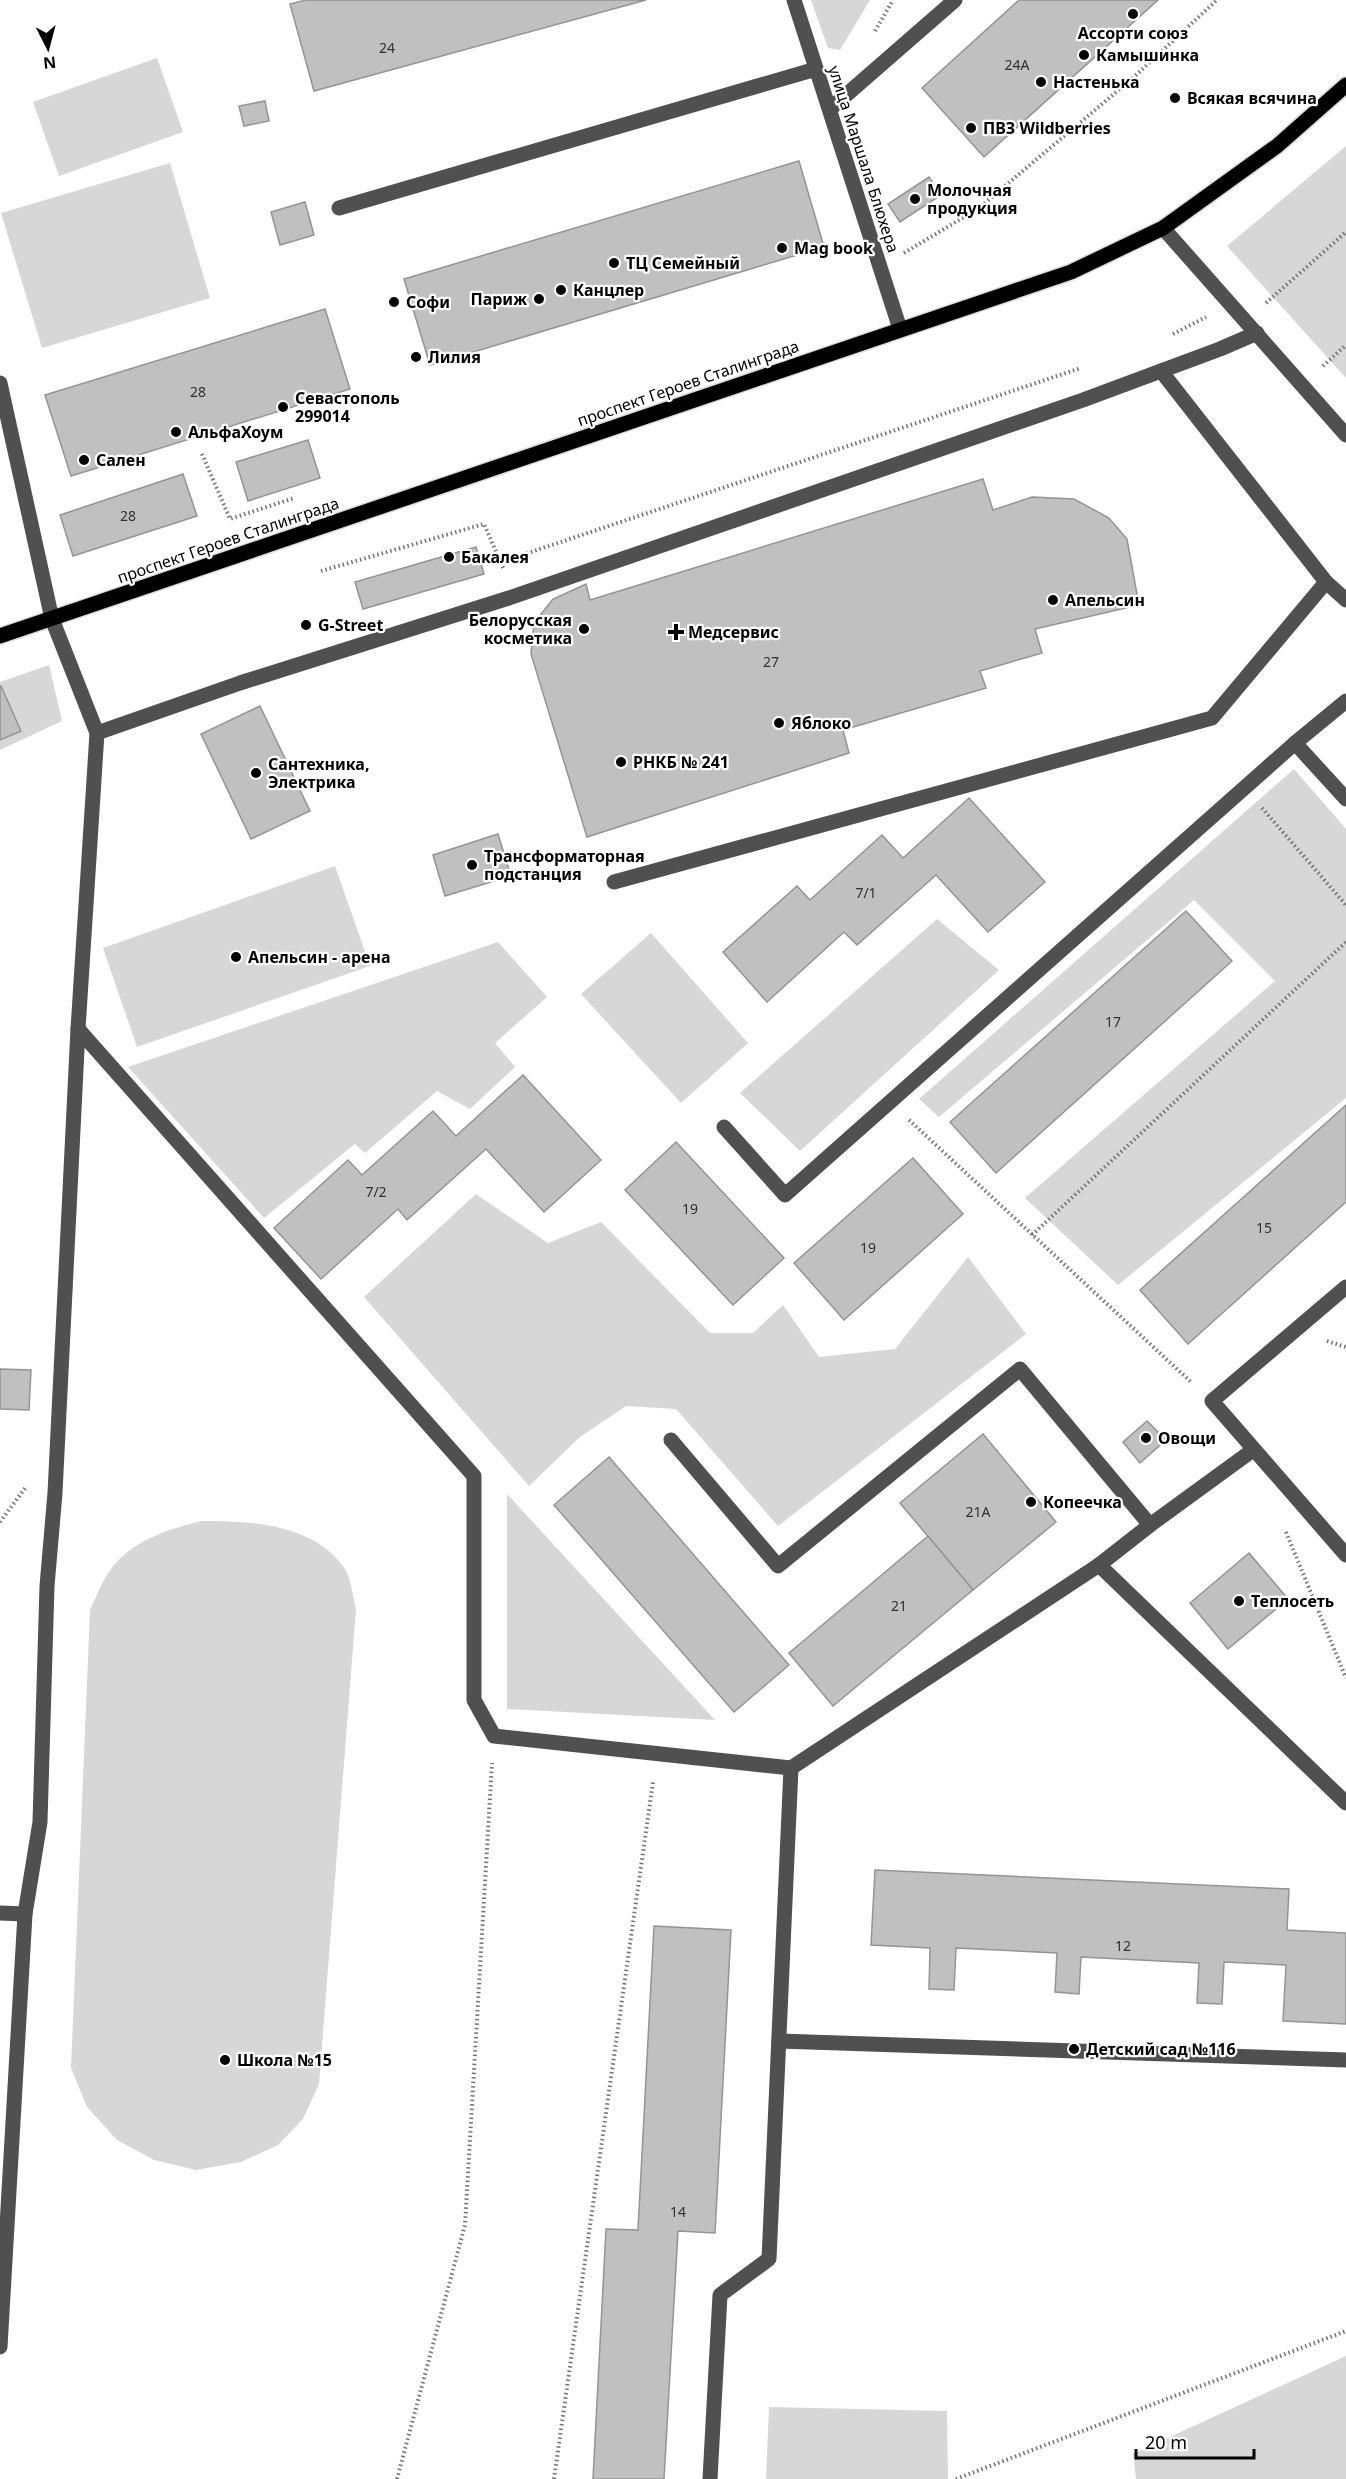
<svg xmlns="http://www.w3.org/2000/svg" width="1346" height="2479" viewBox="0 0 1346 2479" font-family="'Noto Sans',sans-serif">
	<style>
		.green { fill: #d7d7d7 }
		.building { fill: #c0c0c0; stroke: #949494; stroke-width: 1.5 }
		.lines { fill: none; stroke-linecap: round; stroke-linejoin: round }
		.major-casing { stroke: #dbdbdb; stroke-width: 18 }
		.path { stroke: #727272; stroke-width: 4; stroke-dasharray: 1.5 3; stroke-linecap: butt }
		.minor { stroke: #505050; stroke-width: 15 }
		.major { stroke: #000; stroke-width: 15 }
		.poi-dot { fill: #000; stroke: #fff; stroke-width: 2 }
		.labels { text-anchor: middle; stroke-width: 4.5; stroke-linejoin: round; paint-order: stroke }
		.number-label { font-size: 14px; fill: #303030 }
		.poi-label { font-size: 16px; font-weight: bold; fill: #000; stroke: #fff; text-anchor: start }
		.street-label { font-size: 16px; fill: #000; stroke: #fff }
	</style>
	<rect width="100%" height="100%" fill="#fff"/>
	<!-- green -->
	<g class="green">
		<polygon points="811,0 870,0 840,50 828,48"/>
		<polygon points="157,58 183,132 59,176 33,102"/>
		<polygon points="1346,146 1346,378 1227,246"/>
		<polygon points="170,163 210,298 42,348 1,213"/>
		<polygon points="49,665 62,721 0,750 0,682"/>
		<polygon points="1294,769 1346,829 1346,1098 1118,1285 1025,1198 1275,981 1194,900 939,1117 919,1099"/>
		<polygon points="335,866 370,966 137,1047 103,948"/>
		<polygon points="937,919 999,970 800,1151 740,1093"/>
		<polygon points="651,933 748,1043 681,1103 581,994"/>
		<polygon points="498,942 547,997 495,1043 515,1067 470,1109 437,1091 365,1153 355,1144 264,1218 128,1067"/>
		<polygon points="476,1194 548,1243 601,1222 710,1333 753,1333 783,1305 819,1357 895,1349 968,1257 1026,1334 778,1526 676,1409 626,1406 580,1437 529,1486 364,1297"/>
		<polygon points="507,1494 715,1720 507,1709"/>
		<path d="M201,1521C250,1521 314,1523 345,1569C351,1579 353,1597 356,1609L319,2084L303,2119L278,2145L241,2162L196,2170L154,2160L117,2140L87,2107L71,2068L90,1610C96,1598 101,1583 109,1572C130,1541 166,1530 201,1521Z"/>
		<polygon points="1346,2356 1346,2479 1136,2479 1133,2454"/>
		<polygon points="769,2407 947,2411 948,2479 766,2479"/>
	</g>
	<!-- building -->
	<g class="building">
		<polygon points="306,0 646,0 314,91 290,4"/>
		<polygon points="1019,0 1158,0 984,157 922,88"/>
		<polygon points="265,101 269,121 244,126 239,106"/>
		<polygon points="799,161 824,247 430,365 404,279"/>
		<polygon points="929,177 941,195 900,222 888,204"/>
		<polygon points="305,202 314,235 280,245 271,212"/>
		<polygon points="325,309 350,389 71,476 45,395"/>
		<polygon points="308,440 320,478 248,501 236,462"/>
		<polygon points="183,474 197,516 73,556 60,515"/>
		<polygon points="983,479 993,510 1032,497 1074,499 1109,518 1127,539 1139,605 1035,629 1042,653 980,671 986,688 843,730 849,753 587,837 531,654 534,623 553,599 586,584 590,600"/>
		<polygon points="476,547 484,574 363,609 355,582"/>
		<polygon points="1,686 21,731 0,740 0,687"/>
		<polygon points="260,706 310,811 251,839 201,734"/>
		<polygon points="969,798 1045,882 988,932 936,875 857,945 844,932 767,1002 723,952 797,886 810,900 882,835 903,858"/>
		<polygon points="498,834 511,876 445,896 433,855"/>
		<polygon points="1186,911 1232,961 996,1173 950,1122"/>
		<polygon points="523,1075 601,1160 544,1212 486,1149 407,1220 398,1209 321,1279 274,1228 348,1160 362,1175 433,1111 456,1136"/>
		<polygon points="1346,1105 1346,1202 1188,1344 1140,1290"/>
		<polygon points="676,1142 784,1258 733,1305 625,1190"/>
		<polygon points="913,1158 963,1214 844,1320 794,1263"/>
		<polygon points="0,1369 31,1370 29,1410 0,1409"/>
		<polygon points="1147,1421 1166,1440 1140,1463 1123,1442"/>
		<polygon points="983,1434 1056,1522 973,1590 900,1503"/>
		<polygon points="609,1457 789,1665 734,1712 554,1505"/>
		<polygon points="928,1536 973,1590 833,1706 789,1653"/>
		<polygon points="1249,1553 1288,1599 1228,1649 1190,1603"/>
		<polygon points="875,1870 1289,1889 1287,1930 1346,1933 1346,2024 1283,2021 1286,1965 1224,1962 1222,2004 1197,2003 1199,1963 1081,1957 1079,1994 1055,1992 1057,1953 956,1948 954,1990 929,1989 930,1948 871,1945"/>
		<polygon points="654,1926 731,1930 715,2233 678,2231 664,2479 593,2479 606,2229 638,2230"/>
	</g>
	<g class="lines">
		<defs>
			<polyline id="major" points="0,636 1071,272 1163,228 1277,146 1346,85"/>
		</defs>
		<!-- major casing -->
		<use href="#major" class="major-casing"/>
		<!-- path -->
		<g class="path">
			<polyline points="875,31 893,0"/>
			<polyline points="904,253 979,208 1134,77 1217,0"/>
			<polyline points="1266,303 1346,232"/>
			<polyline points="1173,334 1206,317"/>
			<polyline points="1323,366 1346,345"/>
			<polyline points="202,454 230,519 294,498"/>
			<polyline points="501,562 1081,368"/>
			<polyline points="321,571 484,524 504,570"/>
			<polyline points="1262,808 1346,905"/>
			<polyline points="909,1120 1191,1382"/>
			<polyline points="1032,1235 1346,942"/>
			<polyline points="1327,1341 1346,1347"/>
			<polyline points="0,1522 26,1487"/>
			<polyline points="1286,1532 1346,1678"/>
			<polyline points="397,2479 465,2225 492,1763"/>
			<polyline points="554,2479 653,1782"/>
			<polyline points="956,2479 1346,2331"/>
		</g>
		<!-- minor -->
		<g class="minor">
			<polyline points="794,0 900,329"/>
			<polyline points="830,109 955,0"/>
			<polyline points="339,208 816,69"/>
			<polyline points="1163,228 1346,435"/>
			<polyline points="1161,371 1326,582"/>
			<polyline points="0,383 52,619 97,733 78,1029 55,1493 47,1586 40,1822 25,1914 0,2347"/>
			<polyline points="97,733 240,683 509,598 1083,400 1220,349 1257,333"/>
			<polyline points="1295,743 1346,701"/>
			<polyline points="614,882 1212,718 1326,582 1346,600"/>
			<polyline points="78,1029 474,1476 474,1700 494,1736 791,1768 1099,1565 1150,1525 1020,1369 778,1566 671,1440"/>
			<polyline points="724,1127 785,1195 1295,743 1346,799"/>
			<polyline points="1346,1287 1212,1401 1346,1555"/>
			<polyline points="1150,1525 1253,1450"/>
			<polyline points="1099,1565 1346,1803"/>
			<polyline points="0,1913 25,1914"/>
			<polyline points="779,2041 1346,2060"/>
			<polyline points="710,2479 720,2295 769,2259 791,1768"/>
		</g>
		<!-- major -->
		<use href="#major" class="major"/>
	</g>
	<!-- markers -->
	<g class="poi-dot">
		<circle cx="1133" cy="14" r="6"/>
		<circle cx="1084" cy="55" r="6"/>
		<circle cx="1041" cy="82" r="6"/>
		<circle cx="1175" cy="98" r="6"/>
		<circle cx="971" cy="128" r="6"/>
		<circle cx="915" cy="199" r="6"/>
		<circle cx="782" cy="248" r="6"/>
		<circle cx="614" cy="263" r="6"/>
		<circle cx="561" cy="290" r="6"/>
		<circle cx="539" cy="299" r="6"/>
		<circle cx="394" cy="302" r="6"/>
		<circle cx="416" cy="357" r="6"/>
		<circle cx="283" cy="407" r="6"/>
		<circle cx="176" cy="432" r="6"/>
		<circle cx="84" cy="460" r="6"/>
		<circle cx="449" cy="557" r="6"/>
		<circle cx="1053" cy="600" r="6"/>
		<circle cx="306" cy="625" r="6"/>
		<circle cx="584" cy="629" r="6"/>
		<path d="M673 623h6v6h6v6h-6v6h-6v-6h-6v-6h6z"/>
		<circle cx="779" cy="723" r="6"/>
		<circle cx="621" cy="762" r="6"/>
		<circle cx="256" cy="773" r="6"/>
		<circle cx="472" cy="865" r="6"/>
		<circle cx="236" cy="957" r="6"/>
		<circle cx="1146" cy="1438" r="6"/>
		<circle cx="1031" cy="1502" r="6"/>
		<circle cx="1239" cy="1601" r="6"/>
		<circle cx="1074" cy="2049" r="6"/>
		<circle cx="225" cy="2060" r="6"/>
	</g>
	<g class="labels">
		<!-- number labels -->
		<g class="number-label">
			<text x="387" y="53">24</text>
			<text x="1017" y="70">24А</text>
			<text x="198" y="397">28</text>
			<text x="128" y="521">28</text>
			<text x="771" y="667">27</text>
			<text x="866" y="898">7/1</text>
			<text x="1113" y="1027">17</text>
			<text x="376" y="1197">7/2</text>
			<text x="690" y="1214">19</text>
			<text x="1264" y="1233">15</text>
			<text x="868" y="1253">19</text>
			<text x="978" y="1517">21А</text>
			<text x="899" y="1611">21</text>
			<text x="1123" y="1951">12</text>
			<text x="678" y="2217">14</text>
		</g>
		<!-- poi labels -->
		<g class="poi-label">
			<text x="1133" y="39" text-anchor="middle">Ассорти союз</text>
			<text x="1096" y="61">Камышинка</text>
			<text x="1053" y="88">Настенька</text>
			<text x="1187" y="104">Всякая всячина</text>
			<text x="983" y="134">ПВЗ Wildberries</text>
			<text x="927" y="196">Молочная<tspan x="927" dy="18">продукция</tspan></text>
			<text x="794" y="254">Mag book</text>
			<text x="626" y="269">ТЦ Семейный</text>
			<text x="573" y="296">Канцлер</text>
			<text x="527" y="305" text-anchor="end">Париж</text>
			<text x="406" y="308">Софи</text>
			<text x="428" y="363">Лилия</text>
			<text x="295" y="404">Севастополь<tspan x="295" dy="18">299014</tspan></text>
			<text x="188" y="438">АльфаХоум</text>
			<text x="96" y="466">Сален</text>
			<text x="461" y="563">Бакалея</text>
			<text x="1065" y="606">Апельсин</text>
			<text x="572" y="626" text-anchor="end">Белорусская<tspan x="572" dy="18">косметика</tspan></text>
			<text x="318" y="631">G-Street</text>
			<text x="688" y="638">Медсервис</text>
			<text x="791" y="729">Яблоко</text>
			<text x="633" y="768">РНКБ № 241</text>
			<text x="268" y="770">Сантехника,<tspan x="268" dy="18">Электрика</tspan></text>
			<text x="484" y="862">Трансформаторная<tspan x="484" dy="18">подстанция</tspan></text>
			<text x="248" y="963">Апельсин - арена</text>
			<text x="1158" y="1444">Овощи</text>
			<text x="1043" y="1508">Копеечка</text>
			<text x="1251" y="1607">Теплосеть</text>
			<text x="1086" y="2055">Детский сад №116</text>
			<text x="237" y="2066">Школа №15</text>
		</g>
		<!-- street labels -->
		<g class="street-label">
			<text transform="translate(864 159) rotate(72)" y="6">улица Маршала Блюхера</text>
			<text transform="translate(688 383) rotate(-19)" y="6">проспект Героев Сталинграда</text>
			<text transform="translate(228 540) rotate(-19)" y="6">проспект Героев Сталинграда</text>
		</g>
	</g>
	<!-- north arrow -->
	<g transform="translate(48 48) rotate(174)" stroke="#ffffff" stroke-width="4.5" paint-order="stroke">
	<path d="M0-4.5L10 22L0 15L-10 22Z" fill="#000000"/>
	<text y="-9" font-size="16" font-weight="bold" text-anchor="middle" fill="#000000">N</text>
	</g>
	<!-- scale -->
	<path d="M1136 2449v9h118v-9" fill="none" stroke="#000000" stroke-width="3"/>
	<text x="1145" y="2449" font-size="18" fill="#000000" stroke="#ffffff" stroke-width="4.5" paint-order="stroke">20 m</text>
</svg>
